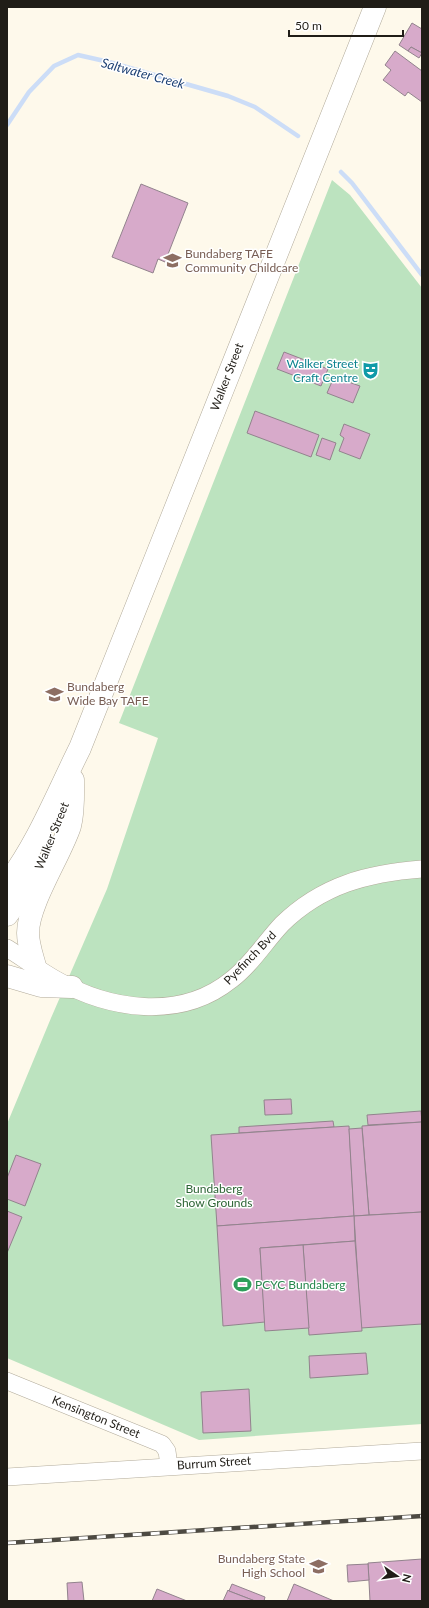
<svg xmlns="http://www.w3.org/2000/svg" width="429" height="1608" viewBox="0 0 429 1608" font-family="Lato,sans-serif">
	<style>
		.green { fill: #bce3bf }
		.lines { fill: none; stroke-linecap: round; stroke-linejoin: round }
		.stream { stroke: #ccddf7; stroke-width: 4.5 }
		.building { fill: #d7aaca; stroke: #92838d }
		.minor-casing { stroke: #b2ab9b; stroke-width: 18 }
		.major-casing { stroke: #b2ab9b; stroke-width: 23 }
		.minor { stroke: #fff; stroke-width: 17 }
		.major { stroke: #fff; stroke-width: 22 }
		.rail-casing { stroke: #4d4a42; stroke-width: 4.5 }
		.rail { stroke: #fff; stroke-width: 3; stroke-dasharray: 9; stroke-linecap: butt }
		.labels { text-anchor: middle; stroke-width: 3; stroke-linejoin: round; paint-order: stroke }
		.education-label { font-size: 12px; fill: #785e54; stroke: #fff; text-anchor: start }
		.culture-label { font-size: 12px; fill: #0d838f; stroke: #fff; text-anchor: end }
		.street-label { font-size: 12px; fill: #201d17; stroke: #fff }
		.park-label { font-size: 12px; fill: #2e6636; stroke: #fff }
		.leisure-label { font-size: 12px; fill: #27864d; stroke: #fff; text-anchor: start }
		.water-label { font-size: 13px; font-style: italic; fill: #1d4074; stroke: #fff }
	</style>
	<rect width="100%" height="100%" fill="#fef9eb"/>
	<!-- green -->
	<polygon class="green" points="332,180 350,195 422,288 422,1424 199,1440 7,1358 7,1124 51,1018 107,889 158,738 119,723"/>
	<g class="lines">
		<!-- stream -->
		<g class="stream">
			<polyline points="7,125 29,92 54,66 78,55 109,62 228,96 255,107 298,136"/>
			<polyline points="341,172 352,183 422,275"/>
		</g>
	</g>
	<!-- building -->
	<g class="building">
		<polygon points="412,23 422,29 422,53 411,47 408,51 399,45"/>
		<polygon points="411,47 422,53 419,58 408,51"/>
		<polygon points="395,51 422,71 422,102 408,92 405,96 383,80 391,70 385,65"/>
		<polygon points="141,184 188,203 165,262 158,259 153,273 112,257"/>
		<polygon points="284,352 328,369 321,386 277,369"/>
		<polygon points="334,377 360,386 353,403 327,393"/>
		<polygon points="255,411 319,435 311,457 247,433"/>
		<polygon points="344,424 370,434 360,459 339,451 344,438 340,435"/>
		<polygon points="322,438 336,443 330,460 316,455"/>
		<polygon points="291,1099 292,1114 265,1115 264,1100"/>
		<polygon points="421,1111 422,1122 368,1125 367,1115"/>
		<polygon points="333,1121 334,1127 239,1133 239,1127"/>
		<polygon points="422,1122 422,1212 369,1215 362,1126"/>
		<polygon points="349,1126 354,1216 217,1226 211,1135"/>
		<polygon points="362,1128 369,1215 354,1216 349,1129"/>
		<polygon points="16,1155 41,1164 25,1206 7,1199 7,1178"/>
		<polygon points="7,1211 22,1217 7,1253"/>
		<polygon points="422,1212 422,1324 361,1328 354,1216"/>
		<polygon points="354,1216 355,1241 260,1248 265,1322 223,1326 217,1226"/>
		<polygon points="355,1241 362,1331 309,1335 303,1245"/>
		<polygon points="303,1245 309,1328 265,1331 260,1248"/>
		<polygon points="366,1353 368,1374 310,1378 309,1356"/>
		<polygon points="249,1389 251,1431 203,1433 201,1392"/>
		<polygon points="422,1559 422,1601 370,1601 368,1563"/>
		<polygon points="368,1564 369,1580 348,1582 347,1565"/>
		<polygon points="82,1582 84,1601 68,1601 67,1583"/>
		<polygon points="232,1584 265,1597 264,1601 255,1601 229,1591"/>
		<polygon points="294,1584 334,1601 287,1601"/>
		<polygon points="157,1589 187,1601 152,1601"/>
		<polygon points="228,1590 229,1591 255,1601 223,1601"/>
	</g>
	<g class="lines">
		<defs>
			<g id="minor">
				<path d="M7,948C23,958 39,970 55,979C109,1010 180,1021 231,980C251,965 265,942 282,924C322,885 368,873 422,869"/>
				<polyline points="7,1381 162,1444 167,1451 169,1466"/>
				<polyline points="7,1477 422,1451"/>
			</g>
			<g id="major">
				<path d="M7,884C38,843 57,794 80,748L375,7"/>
				<polyline points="7,915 37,874 41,865"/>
				<path d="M35,966C32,955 28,944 28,933C28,904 60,856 70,826C74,811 73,796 73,780"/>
				<polyline points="7,976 41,986 72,987"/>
			</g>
		</defs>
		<!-- minor casing -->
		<use href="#minor" class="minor-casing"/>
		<!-- major casing -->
		<use href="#major" class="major-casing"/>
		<!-- minor -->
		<use href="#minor" class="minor"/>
		<!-- major -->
		<use href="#major" class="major"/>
		<defs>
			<polyline id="rail" points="7,1543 422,1516"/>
		</defs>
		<!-- rail casing -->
		<use href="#rail" class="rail-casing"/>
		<!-- rail -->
		<use href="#rail" class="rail"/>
	</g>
	<!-- icons -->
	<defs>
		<symbol id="school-bare" viewBox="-9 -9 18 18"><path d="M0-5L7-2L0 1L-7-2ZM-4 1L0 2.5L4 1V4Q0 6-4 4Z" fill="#8d6e63" stroke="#fff" stroke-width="2.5" paint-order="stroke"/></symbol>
		<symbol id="theatre-bare" viewBox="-9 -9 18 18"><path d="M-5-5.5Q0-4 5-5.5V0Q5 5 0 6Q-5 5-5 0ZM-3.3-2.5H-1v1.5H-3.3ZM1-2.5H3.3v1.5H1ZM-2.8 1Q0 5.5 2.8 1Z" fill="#0f9aa8" stroke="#fff" stroke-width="2.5" paint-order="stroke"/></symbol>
		<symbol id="university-bare" viewBox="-9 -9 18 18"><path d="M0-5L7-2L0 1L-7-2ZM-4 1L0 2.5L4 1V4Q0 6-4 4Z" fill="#8d6e63" stroke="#fff" stroke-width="2.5" paint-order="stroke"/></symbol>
		<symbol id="stadium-bare" viewBox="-9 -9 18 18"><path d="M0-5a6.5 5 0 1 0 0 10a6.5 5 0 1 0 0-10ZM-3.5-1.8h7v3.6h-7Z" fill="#2e9e5b" stroke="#fff" stroke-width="2.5" paint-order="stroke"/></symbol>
	</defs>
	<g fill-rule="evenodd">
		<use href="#school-bare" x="160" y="248" width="25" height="25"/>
		<use href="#theatre-bare" x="358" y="358" width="25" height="25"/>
		<use href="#university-bare" x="42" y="682" width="25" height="25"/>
		<use href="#stadium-bare" x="230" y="1272" width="25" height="25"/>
		<use href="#school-bare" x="306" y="1554" width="25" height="25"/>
	</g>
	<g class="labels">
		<!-- education labels -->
		<g class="education-label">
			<text x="185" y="258">Bundaberg TAFE<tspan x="185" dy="14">Community Childcare</tspan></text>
			<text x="67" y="691">Bundaberg<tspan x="67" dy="14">Wide Bay TAFE</tspan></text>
			<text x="305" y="1563" text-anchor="end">Bundaberg State<tspan x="305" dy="14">High School</tspan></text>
		</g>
		<!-- culture labels -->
		<g class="culture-label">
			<text x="358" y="368">Walker Street<tspan x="358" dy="14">Craft Centre</tspan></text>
		</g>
		<!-- street labels -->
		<g class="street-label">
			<text transform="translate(227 377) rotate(-69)" y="4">Walker Street</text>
			<text transform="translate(52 836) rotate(-68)" y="4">Walker Street</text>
			<text transform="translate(250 958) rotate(-46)" y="4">Pyefinch Bvd</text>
			<text transform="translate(96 1417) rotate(22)" y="4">Kensington Street</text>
			<text transform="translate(214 1463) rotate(-4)" y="4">Burrum Street</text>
		</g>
		<!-- park labels -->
		<g class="park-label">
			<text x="214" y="1193">Bundaberg<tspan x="214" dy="14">Show Grounds</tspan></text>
		</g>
		<!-- leisure labels -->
		<g class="leisure-label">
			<text x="255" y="1289">PCYC Bundaberg</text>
		</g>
		<!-- water labels -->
		<g class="water-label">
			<text transform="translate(143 73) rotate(15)" y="5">Saltwater Creek</text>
		</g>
	</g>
	<!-- border -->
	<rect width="429" height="1608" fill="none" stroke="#201d17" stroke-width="16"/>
	<!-- north arrow -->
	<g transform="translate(397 1576) rotate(103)" stroke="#ffffff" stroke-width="3" paint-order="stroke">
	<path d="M0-3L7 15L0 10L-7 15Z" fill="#201d17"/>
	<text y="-6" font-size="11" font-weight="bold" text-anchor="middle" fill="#201d17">N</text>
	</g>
	<!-- scale -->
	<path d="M289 30v6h114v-6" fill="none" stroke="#201d17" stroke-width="2"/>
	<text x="295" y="30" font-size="12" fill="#201d17" stroke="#ffffff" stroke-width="3" paint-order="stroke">50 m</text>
</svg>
